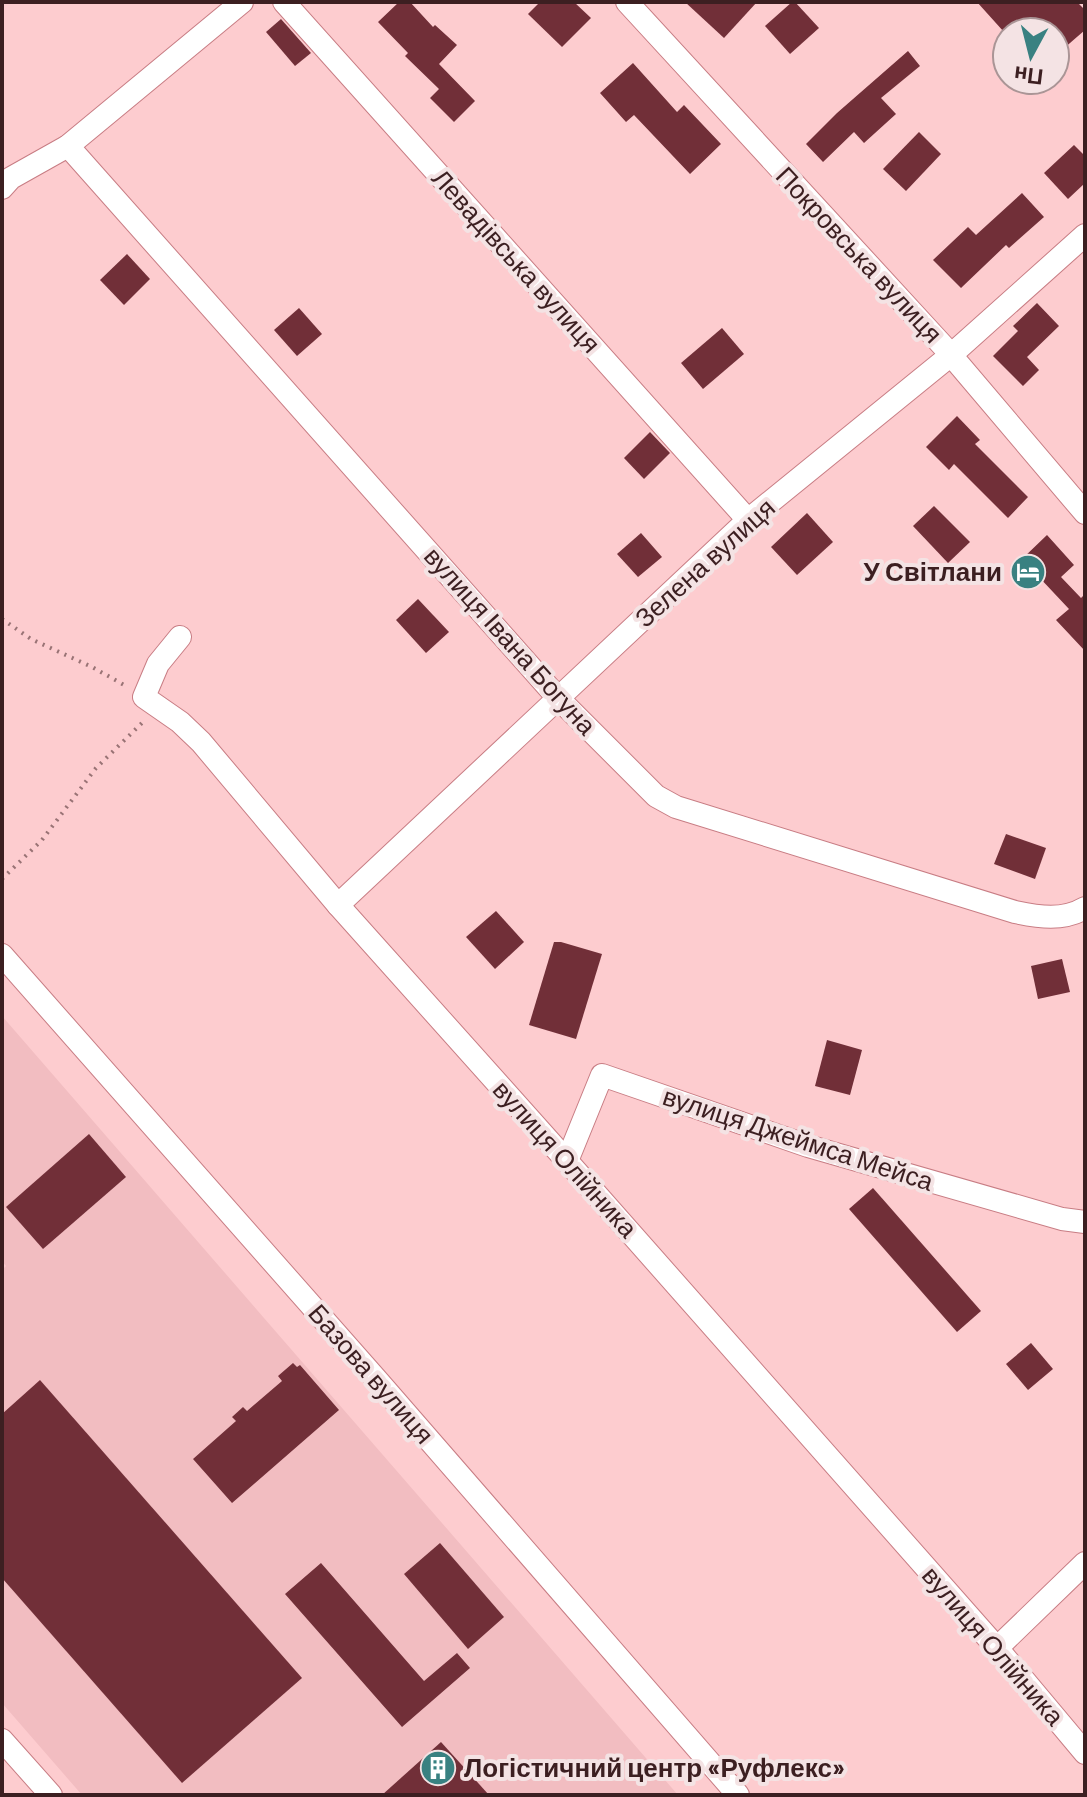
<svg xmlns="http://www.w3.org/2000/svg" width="1087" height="1797" viewBox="0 0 1087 1797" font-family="Barlow,sans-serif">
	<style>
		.built { fill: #f2bdc1 }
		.building { fill: #712f38 }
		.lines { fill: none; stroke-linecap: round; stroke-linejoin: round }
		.minor-casing { stroke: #c87d84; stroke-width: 24 }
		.path { stroke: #997375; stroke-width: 4; stroke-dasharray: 2 6; stroke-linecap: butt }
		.minor { stroke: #fff; stroke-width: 22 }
		.labels { text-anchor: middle; stroke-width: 8; stroke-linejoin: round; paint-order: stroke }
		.street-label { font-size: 26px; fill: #3c1f21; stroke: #f4e3e4 }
		.poi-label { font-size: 26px; font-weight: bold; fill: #3c1f21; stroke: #f4e3e4; text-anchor: end }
	</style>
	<rect width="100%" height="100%" fill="#fdcccf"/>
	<!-- built -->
	<polygon class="built" points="2,1016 678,1795 82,1795 2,1703 2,1270 6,1266 2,1261"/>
	<!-- building -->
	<g class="building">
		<polygon points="399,2 410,2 433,27 435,25 457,45 439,64 475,101 454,122 430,98 439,89 405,56 408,53 378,22"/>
		<polygon points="540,2 574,2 591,18 562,47 528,14"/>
		<polygon points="685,2 757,2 724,38"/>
		<polygon points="792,2 795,2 819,28 790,54 765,26"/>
		<polygon points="977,2 1077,2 1085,10 1085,30 1055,56 1055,32 1004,32"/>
		<polygon points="281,19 311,53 295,66 266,32"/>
		<polygon points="908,51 920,66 881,98 896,114 864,143 854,132 823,162 806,144 837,113"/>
		<polygon points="633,63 677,112 684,105 721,144 690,174 634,115 626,122 600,93"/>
		<polygon points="919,132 941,154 906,191 883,169"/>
		<polygon points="1074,145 1085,156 1085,183 1068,199 1044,173"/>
		<polygon points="1022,193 1044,217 1009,248 1006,245 961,288 933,260 968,227 976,235"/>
		<polygon points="127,254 150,279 124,305 100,280"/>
		<polygon points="1037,303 1059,326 1027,357 1039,370 1023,386 993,356 1018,331 1013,326"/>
		<polygon points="299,308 322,334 297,356 274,330"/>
		<polygon points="722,328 744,354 703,389 681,363"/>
		<polygon points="957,416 980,440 975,444 1028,497 1008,518 954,464 949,470 926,447"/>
		<polygon points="650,432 670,453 644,479 624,458"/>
		<polygon points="934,506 970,542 948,563 913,526"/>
		<polygon points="807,513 833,542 797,575 771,547"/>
		<polygon points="641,533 662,557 638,577 617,554"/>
		<polygon points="1047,535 1074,565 1061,577 1081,598 1085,594 1085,651 1056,620 1069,609 1022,559"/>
		<polygon points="418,599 449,632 426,653 396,620"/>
		<polygon points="1006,834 1046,848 1035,879 994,864"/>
		<polygon points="496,911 524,942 495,969 466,937"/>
		<polygon points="554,942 561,942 602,954 576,1039 529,1025"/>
		<polygon points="1062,959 1070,992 1038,999 1031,966"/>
		<polygon points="827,1040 862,1050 850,1095 815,1086"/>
		<polygon points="89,1134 126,1177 43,1249 6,1207"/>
		<polygon points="873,1188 981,1311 957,1332 849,1209"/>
		<polygon points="1031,1343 1053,1369 1028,1390 1006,1364"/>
		<polygon points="293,1363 297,1367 300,1365 339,1410 232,1503 193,1459 236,1421 232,1417 243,1407 247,1411 282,1381 278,1376"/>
		<polygon points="40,1380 302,1678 182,1783 2,1578 2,1414"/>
		<polygon points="440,1543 504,1617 468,1649 404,1574"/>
		<polygon points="321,1563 424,1681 457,1653 470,1668 402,1727 285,1594"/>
		<polygon points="441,1742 489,1795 382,1795"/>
	</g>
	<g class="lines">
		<defs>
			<g id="minor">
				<polyline points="284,2 748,520"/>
				<polyline points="627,2 945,348 1085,513"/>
				<path d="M68,146L558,698L656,796L676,807L1015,912C1039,917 1063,921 1085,908"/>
				<polyline points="2,188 11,178 68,146 242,2"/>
				<polyline points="180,637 158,664 144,697 180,722 201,742 338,905 567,1161 997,1648 1085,1753"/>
				<polyline points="338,905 748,520 951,355 1085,235"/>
				<polyline points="2,955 377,1380 738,1795"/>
				<polyline points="567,1161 602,1075 808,1146 1062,1219 1085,1222"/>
				<polyline points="997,1648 1085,1563"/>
				<polyline points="2,1740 51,1795"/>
			</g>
		</defs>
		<!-- minor casing -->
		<use href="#minor" class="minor-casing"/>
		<!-- path -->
		<g class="path">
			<polyline points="2,619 31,639 92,667 126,686"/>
			<polyline points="2,879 42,840 96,768 145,720"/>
		</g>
		<!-- minor -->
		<use href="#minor" class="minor"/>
	</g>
	<!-- icons -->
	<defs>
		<symbol id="hotel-disc" viewBox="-11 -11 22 22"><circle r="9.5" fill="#398181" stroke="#f4e3e4"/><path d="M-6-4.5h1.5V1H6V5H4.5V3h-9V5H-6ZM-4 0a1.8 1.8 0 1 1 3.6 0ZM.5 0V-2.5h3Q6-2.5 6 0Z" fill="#fff"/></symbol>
		<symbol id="building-disc" viewBox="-11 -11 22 22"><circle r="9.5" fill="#398181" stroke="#f4e3e4"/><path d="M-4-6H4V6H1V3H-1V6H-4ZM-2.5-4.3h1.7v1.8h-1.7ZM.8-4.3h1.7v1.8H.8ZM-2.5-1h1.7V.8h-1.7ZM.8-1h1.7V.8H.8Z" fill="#fff"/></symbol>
	</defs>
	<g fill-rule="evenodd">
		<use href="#hotel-disc" x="1008" y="552" width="40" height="40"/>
		<use href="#building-disc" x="418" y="1748" width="40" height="40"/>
	</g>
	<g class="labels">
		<!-- street labels -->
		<g class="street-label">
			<text transform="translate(859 255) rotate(47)" y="9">Покровська вулиця</text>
			<text transform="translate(516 261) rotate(48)" y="9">Левадівська вулиця</text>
			<text transform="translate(705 563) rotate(-42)" y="9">Зелена вулиця</text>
			<text transform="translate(510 641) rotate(48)" y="9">вулиця Івана Богуна</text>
			<text transform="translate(798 1139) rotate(18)" y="9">вулиця Джеймса Мейса</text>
			<text transform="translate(565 1159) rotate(48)" y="9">вулиця Олійника</text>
			<text transform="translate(371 1374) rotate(49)" y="9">Базова вулиця</text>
			<text transform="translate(993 1646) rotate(49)" y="9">вулиця Олійника</text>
		</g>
		<!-- poi labels -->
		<g class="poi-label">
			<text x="1002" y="581">У Світлани</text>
			<text x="464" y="1777" text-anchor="start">Логістичний центр «Руфлекс»</text>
		</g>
	</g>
	<!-- border -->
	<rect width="1087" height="1797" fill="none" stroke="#3c1f21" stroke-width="8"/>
	<!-- north arrow -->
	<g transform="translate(1031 56) rotate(187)"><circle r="38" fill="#f4e3e4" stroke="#aa9596" stroke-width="2"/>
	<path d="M0-6L14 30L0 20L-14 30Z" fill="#398181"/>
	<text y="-12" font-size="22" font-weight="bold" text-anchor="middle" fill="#3c1f21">Пн</text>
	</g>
</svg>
